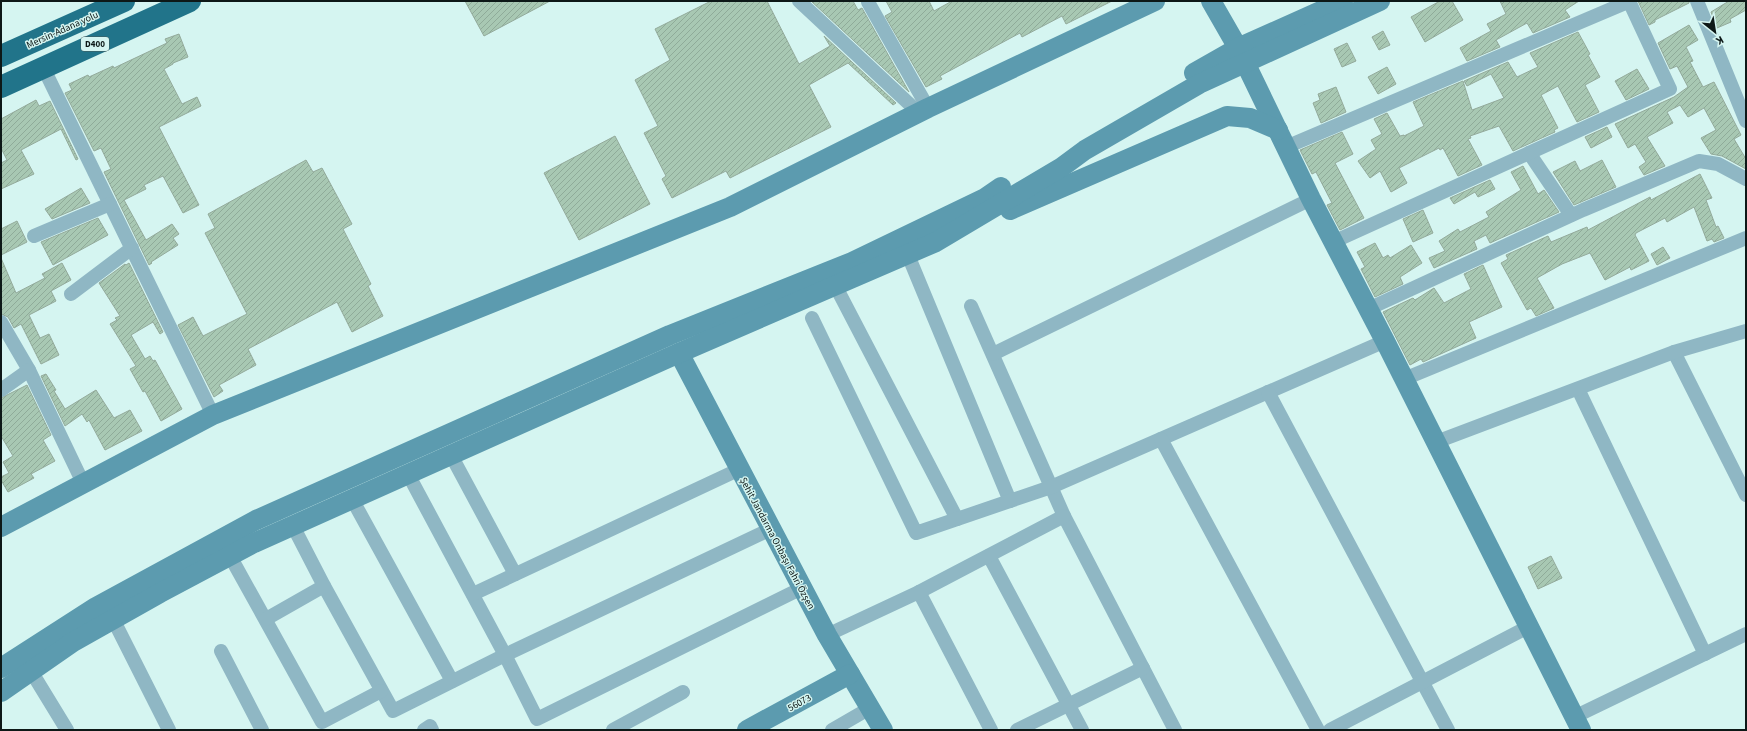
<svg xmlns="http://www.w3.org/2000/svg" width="1747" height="731" viewBox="0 0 1747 731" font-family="'Source Sans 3',sans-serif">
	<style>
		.building { fill: url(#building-hatch); stroke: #93aa9b }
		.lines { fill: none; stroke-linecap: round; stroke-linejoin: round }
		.street { stroke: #8fb7c4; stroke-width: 14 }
		.secondary { stroke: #5c9baf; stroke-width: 20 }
		.highway { stroke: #21748a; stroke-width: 22 }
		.labels { text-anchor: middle; stroke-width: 3; stroke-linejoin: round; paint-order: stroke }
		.shield { fill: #d5f5f1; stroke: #495a58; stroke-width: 1 }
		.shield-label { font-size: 9px; font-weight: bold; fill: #0d1817 }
		.street-label { font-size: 10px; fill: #0d1817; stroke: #d5f5f1 }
	</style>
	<defs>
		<pattern id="building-hatch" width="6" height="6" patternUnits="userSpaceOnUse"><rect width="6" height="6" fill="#a8c8b3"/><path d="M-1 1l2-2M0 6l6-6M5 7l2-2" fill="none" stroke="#8fab99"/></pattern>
	</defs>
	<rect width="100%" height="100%" fill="#d5f5f1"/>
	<!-- building -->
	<g class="building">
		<polygon points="465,1 550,1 484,36"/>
		<polygon points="711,1 767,1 799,64 830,46 824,36 896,103 893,105 848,63 809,85 831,127 730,178 726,171 672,198 662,179 666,176 644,133 658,126 635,80 670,60 655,29"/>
		<polygon points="811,1 853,1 858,10 862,8 909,92"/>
		<polygon points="886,1 929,1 934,11 952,1 1112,1 1066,24 1062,16 1022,37 1020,33 940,76 942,79 926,87 885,16 892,12"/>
		<polygon points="1440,1 1452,1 1463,20 1425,42 1411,17"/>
		<polygon points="1500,1 1579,1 1565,10 1570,17 1533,33 1527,23 1496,40 1500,47 1467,61 1460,48 1491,31 1487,24 1506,14"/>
		<polygon points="1638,1 1689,1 1689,3 1655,20 1655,22 1649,25"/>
		<polygon points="1729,1 1746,1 1746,10 1730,19 1731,22 1717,28 1711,12"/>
		<polygon points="1689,25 1698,40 1686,47 1693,61 1690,62 1703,87 1714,82 1741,135 1734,139 1746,159 1746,169 1722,156 1711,154 1701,138 1716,130 1704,108 1688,117 1680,105 1667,112 1673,123 1647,137 1665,166 1644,175 1639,167 1646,162 1635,144 1628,148 1615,124 1674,97 1688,87 1677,66 1670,69 1658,43"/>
		<polygon points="1383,31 1390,45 1379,50 1372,37"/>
		<polygon points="1578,32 1590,54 1588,55 1600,77 1585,85 1599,112 1577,122 1558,86 1541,95 1558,128 1554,130 1555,132 1513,151 1499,126 1470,136 1471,138 1468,139 1482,165 1458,176 1443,148 1440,150 1439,148 1399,168 1407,183 1391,192 1380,171 1370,178 1358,161 1376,149 1371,140 1382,134 1374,119 1387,113 1400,136 1404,135 1404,136 1424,126 1413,102 1463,81 1472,110 1504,98 1491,74 1467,86 1464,81 1508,62 1517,77 1538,67 1530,53"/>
		<polygon points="179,34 188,57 173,63 173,64 164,69 182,104 197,97 201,106 159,127 199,205 183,213 163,176 144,185 146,189 124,200 146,240 172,224 179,234 173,238 178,245 151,262 152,263 149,265 104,172 111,169 101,148 94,151 65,93 72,90 69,84 88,75 89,77 113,66 114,68 167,43 165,39"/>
		<polygon points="1347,43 1356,61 1342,67 1334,49"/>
		<polygon points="1387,67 1396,84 1378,94 1368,77"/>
		<polygon points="1637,69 1649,89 1626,100 1615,81"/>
		<polygon points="1336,87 1346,112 1321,123 1313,103 1320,100 1318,94"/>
		<polygon points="36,100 39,106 50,101 78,159 76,160 61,129 21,150 34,174 1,189 1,163 7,160 1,148 1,119"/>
		<polygon points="1607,127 1612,137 1591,148 1585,137"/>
		<polygon points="1342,132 1353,154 1335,163 1364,218 1340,230 1327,205 1332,203 1316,172 1312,174 1300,150"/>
		<polygon points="615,136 650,204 579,240 544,173"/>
		<polygon points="306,160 313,172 322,168 352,224 343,229 371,284 368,286 383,316 352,332 337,302 248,349 256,365 219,385 223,391 214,397 178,325 193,317 203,336 247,314 205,233 215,228 208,214"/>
		<polygon points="1602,160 1616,187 1574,205 1553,172 1575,161 1580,171"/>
		<polygon points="1523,166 1538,194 1544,190 1559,212 1490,243 1486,235 1474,241 1477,249 1434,268 1429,258 1445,251 1439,241 1458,229 1460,232 1489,217 1486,212 1521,190 1511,172"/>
		<polygon points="1700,174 1712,198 1706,200 1716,227 1718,226 1724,238 1714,242 1712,239 1707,241 1694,207 1667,222 1665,218 1636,233 1635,235 1649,261 1631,270 1630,267 1605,280 1590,253 1562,264 1537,278 1554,308 1536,316 1531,308 1527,310 1501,263 1508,259 1506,255 1548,236 1551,242 1587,227 1588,230 1650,197 1651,200"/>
		<polygon points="1490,180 1495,189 1478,197 1475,192 1454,204 1450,198"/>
		<polygon points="81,188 90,203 52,219 45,209"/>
		<polygon points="1423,210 1433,233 1413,242 1403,219"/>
		<polygon points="98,218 108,235 53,265 41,242"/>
		<polygon points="17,221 27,242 1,255 1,229"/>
		<polygon points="1375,243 1383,258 1388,255 1390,258 1411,245 1422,263 1400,277 1403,284 1375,297 1361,269 1365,267 1357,252"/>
		<polygon points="1663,247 1670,258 1657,265 1651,254"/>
		<polygon points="1,258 16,293 45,278 42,274 62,263 71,280 51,291 56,301 29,315 40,338 49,334 59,355 41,364 21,324 14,328 8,317 1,314"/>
		<polygon points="129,263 163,332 160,334 153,322 131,335 145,359 150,356 153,361 155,360 182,409 161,421 145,391 143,392 130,369 136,366 110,324 117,320 115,318 120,316 99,283 125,264 126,265"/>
		<polygon points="1483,265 1502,307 1469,322 1476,338 1423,362 1421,359 1410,365 1383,312 1413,298 1415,300 1434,288 1444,303 1471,289 1464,274"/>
		<polygon points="46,374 56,390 54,391 65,409 96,390 114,418 130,410 142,431 105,450 89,420 87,422 82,414 65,426 41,376"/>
		<polygon points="27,385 51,435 43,440 55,461 31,474 34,478 8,492 1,480 1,477 9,473 3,462 13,456 1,436 1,398"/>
		<polygon points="1551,556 1562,578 1538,589 1528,567"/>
	</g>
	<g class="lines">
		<!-- street -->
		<g class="street">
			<polyline points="799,1 919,113"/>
			<polyline points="1697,1 1746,121"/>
			<polyline points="868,2 928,108"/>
			<polyline points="43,67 213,415"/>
			<polyline points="1286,147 1630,1"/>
			<polyline points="1529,153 1571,215"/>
			<polyline points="34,236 110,204"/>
			<polyline points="1333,242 1670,89 1629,1"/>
			<polyline points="908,255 1010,501"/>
			<polyline points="835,285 957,519"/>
			<polyline points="71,294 132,248"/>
			<polyline points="971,306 1064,516 1175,730"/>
			<polyline points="1368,309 1583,210 1699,161 1718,164 1746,179"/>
			<polyline points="812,318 916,533 1051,487 1385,341"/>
			<polyline points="1,322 29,370 84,485"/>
			<polyline points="1674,352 1746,495"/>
			<polyline points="993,354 1311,199"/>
			<polyline points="1404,379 1746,238"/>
			<polyline points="1578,389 1705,654"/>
			<polyline points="1,390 29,370"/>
			<polyline points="1268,392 1448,730"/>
			<polyline points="1161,439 1318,730"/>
			<polyline points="1436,442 1674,352 1746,331"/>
			<polyline points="451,455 515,574"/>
			<polyline points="408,474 505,655 537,719 802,588"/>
			<polyline points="352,499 452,681"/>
			<polyline points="293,526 324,586 393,711 505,655 771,529"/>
			<polyline points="230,556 322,722 381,691"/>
			<polyline points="989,556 1082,730"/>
			<polyline points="919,592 991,730"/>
			<polyline points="473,594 740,469"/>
			<polyline points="113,619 169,730"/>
			<polyline points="266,619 324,586"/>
			<polyline points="827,635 919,592 1064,516"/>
			<polyline points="221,651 262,730"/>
			<polyline points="31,671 67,730"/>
			<polyline points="1574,717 1746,634"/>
			<polyline points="424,730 430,726 432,730"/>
			<polyline points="613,730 683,692"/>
			<polyline points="832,730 870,708"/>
			<polyline points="1017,730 1143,668"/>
			<polyline points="1330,730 1528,627"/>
		</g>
		<!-- secondary -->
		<g class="secondary">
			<polyline points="1211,1 1238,48 1311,199 1385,341 1581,730"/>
			<polyline points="1194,73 1238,48 1343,1"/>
			<polyline points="1010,210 1227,116 1250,118 1278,130"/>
			<polyline points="679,353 827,635 883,730"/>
			<polyline points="1,527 213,415 730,207 928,108 1155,1"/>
			<polyline points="1,668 96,607 256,520 670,335 852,262 985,198 1001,187"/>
			<polyline points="1,692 73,642 160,593 254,543 679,353 936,242 1062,167 1085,150 1199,84 1380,1"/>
			<polyline points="747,730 850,674"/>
		</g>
		<!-- highway -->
		<g class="highway">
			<polyline points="1,56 124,1"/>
			<polyline points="1,87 190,1"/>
		</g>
	</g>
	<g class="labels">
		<!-- shield labels -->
		<rect class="shield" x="81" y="37" width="28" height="14" rx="3"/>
		<g class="shield-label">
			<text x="95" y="47">D400</text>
		</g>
		<!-- street labels -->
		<g class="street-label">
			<text transform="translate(62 29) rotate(-24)" y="4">Mersin-Adana yolu</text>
			<text transform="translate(778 543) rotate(62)" y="4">Şehit Jandarma Onbaşı Fahri Özşen</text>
			<text transform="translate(799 702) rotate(-29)" y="4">56073</text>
		</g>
	</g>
	<!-- border -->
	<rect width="1747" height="731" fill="none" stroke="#0d1817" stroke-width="4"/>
	<!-- north arrow -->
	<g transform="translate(1715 32) rotate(150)" stroke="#d5f5f1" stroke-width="3" paint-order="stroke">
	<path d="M0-3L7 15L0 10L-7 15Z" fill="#0d1817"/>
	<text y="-6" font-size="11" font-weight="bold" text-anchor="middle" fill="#0d1817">K</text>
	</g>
</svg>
